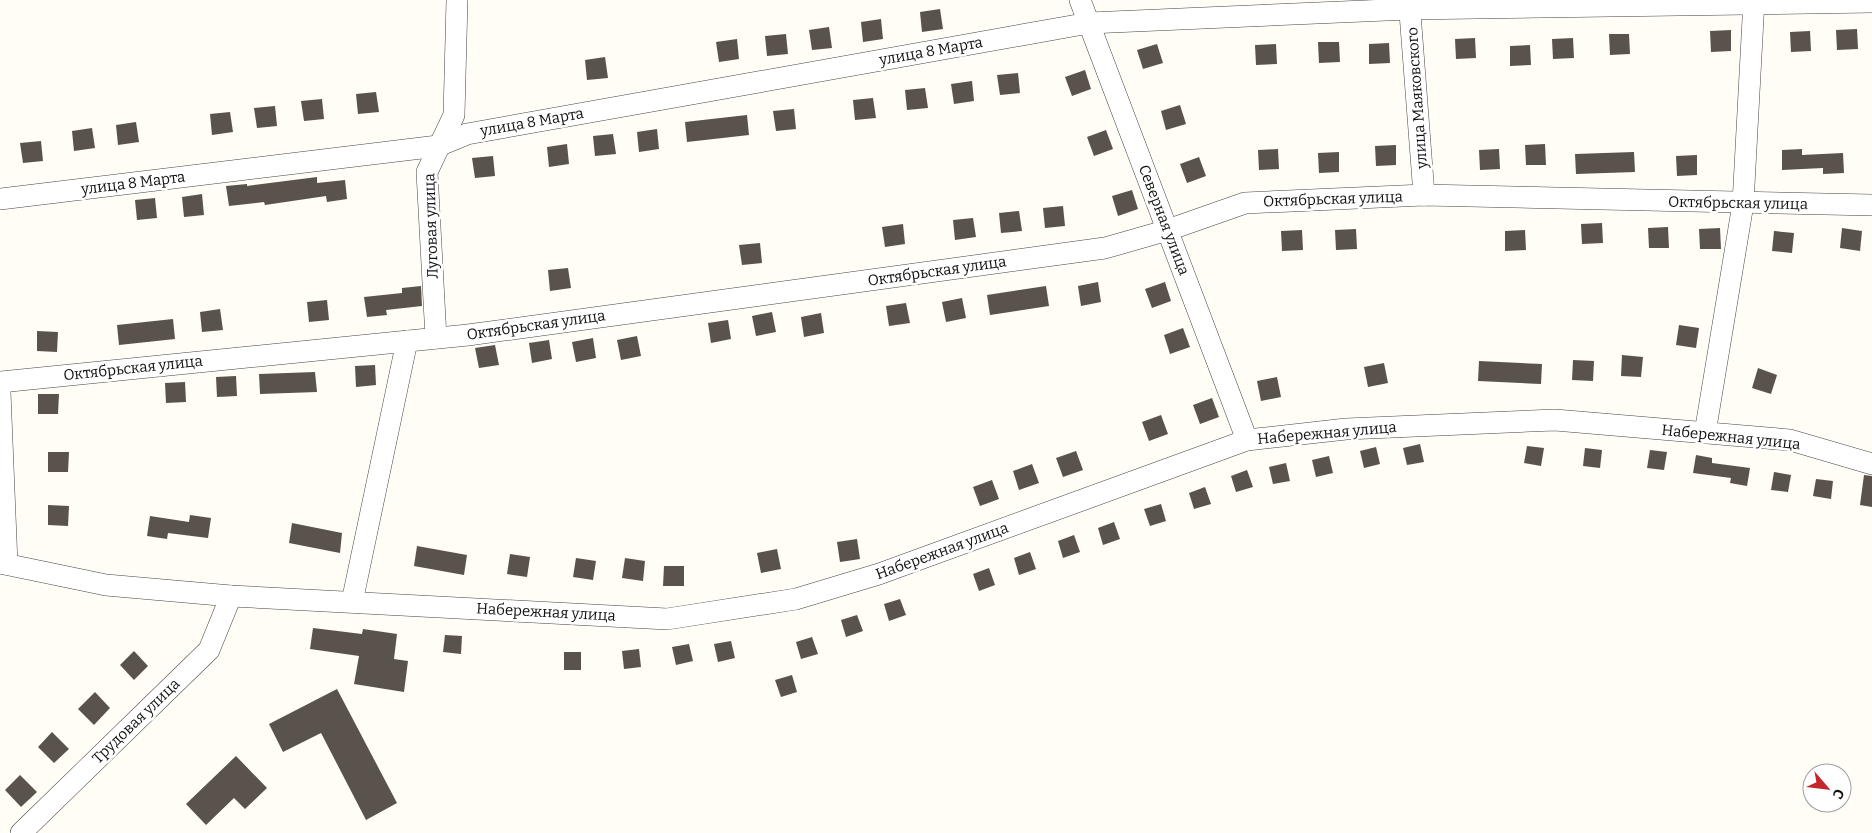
<svg xmlns="http://www.w3.org/2000/svg" width="1872" height="833" viewBox="0 0 1872 833" font-family="Bitter,serif">
	<style>
		.building { fill: #5a524d }
		.lines { fill: none; stroke-linecap: round; stroke-linejoin: round }
		.minor-casing { stroke: #444; stroke-width: 22 }
		.minor { stroke: #fff; stroke-width: 21 }
		.labels { text-anchor: middle; stroke-width: 5; stroke-linejoin: round; paint-order: stroke }
		.street-label { font-size: 15px; fill: #111; stroke: #fff }
	</style>
	<rect width="100%" height="100%" fill="#fffdf5"/>
	<!-- building -->
	<g class="building">
		<polygon points="940,9 943,29 922,32 920,12"/>
		<polygon points="881,19 883,39 863,42 861,22"/>
		<polygon points="829,27 832,48 812,50 809,30"/>
		<polygon points="1857,29 1858,49 1837,50 1836,30"/>
		<polygon points="1731,30 1731,51 1711,52 1710,31"/>
		<polygon points="1810,31 1811,51 1791,52 1790,32"/>
		<polygon points="786,34 788,54 767,56 765,36"/>
		<polygon points="1609,34 1629,34 1630,54 1610,55"/>
		<polygon points="1475,38 1476,58 1456,59 1455,39"/>
		<polygon points="1573,38 1574,58 1553,59 1552,39"/>
		<polygon points="737,39 739,59 719,62 716,42"/>
		<polygon points="1318,42 1339,42 1340,62 1319,63"/>
		<polygon points="1389,43 1390,63 1369,64 1369,44"/>
		<polygon points="1157,44 1163,63 1143,69 1137,50"/>
		<polygon points="1276,44 1277,64 1256,65 1255,45"/>
		<polygon points="1530,45 1531,65 1510,66 1510,46"/>
		<polygon points="605,57 608,78 587,80 585,60"/>
		<polygon points="1085,70 1091,89 1072,96 1065,77"/>
		<polygon points="1018,73 1020,93 1000,95 997,75"/>
		<polygon points="972,81 974,101 954,104 951,84"/>
		<polygon points="925,88 928,108 907,110 905,90"/>
		<polygon points="376,92 379,112 358,114 356,94"/>
		<polygon points="873,98 876,118 855,120 853,100"/>
		<polygon points="322,99 324,119 304,121 301,101"/>
		<polygon points="1180,105 1186,124 1166,130 1161,111"/>
		<polygon points="275,106 277,126 257,128 254,108"/>
		<polygon points="794,109 796,129 776,131 773,111"/>
		<polygon points="230,112 233,132 212,135 210,114"/>
		<polygon points="747,115 749,135 687,142 685,122"/>
		<polygon points="136,122 139,142 118,145 116,125"/>
		<polygon points="92,128 95,148 74,151 72,131"/>
		<polygon points="657,129 659,149 639,152 637,132"/>
		<polygon points="1106,130 1113,149 1094,156 1087,137"/>
		<polygon points="613,134 616,154 595,156 593,136"/>
		<polygon points="41,141 43,161 23,163 20,143"/>
		<polygon points="567,144 569,164 549,167 547,147"/>
		<polygon points="1545,144 1546,165 1526,165 1525,145"/>
		<polygon points="1396,145 1396,165 1376,166 1375,146"/>
		<polygon points="1278,149 1279,169 1259,170 1258,150"/>
		<polygon points="1499,149 1500,169 1480,170 1479,150"/>
		<polygon points="1802,149 1802,155 1843,153 1844,173 1823,174 1823,168 1782,170 1782,150"/>
		<polygon points="1339,152 1339,172 1319,173 1318,153"/>
		<polygon points="1634,152 1635,172 1576,174 1575,154"/>
		<polygon points="1697,155 1697,175 1677,176 1676,156"/>
		<polygon points="493,156 495,176 475,178 472,158"/>
		<polygon points="1199,157 1206,176 1187,183 1180,164"/>
		<polygon points="317,177 317,183 345,180 347,199 327,202 326,196 265,205 264,202 229,206 226,186 247,184 247,186"/>
		<polygon points="1132,190 1138,209 1118,216 1112,196"/>
		<polygon points="202,194 204,215 184,217 182,197"/>
		<polygon points="155,198 157,218 137,220 135,200"/>
		<polygon points="1063,206 1065,226 1045,228 1043,208"/>
		<polygon points="1019,211 1022,231 1001,233 999,213"/>
		<polygon points="973,218 976,237 955,240 953,220"/>
		<polygon points="1602,223 1603,243 1582,244 1581,224"/>
		<polygon points="903,224 905,244 885,247 882,227"/>
		<polygon points="1668,227 1669,248 1649,248 1648,228"/>
		<polygon points="1720,228 1721,249 1700,249 1699,229"/>
		<polygon points="1842,228 1862,231 1860,251 1840,248"/>
		<polygon points="1356,229 1357,249 1336,250 1335,230"/>
		<polygon points="1302,230 1303,250 1282,251 1281,231"/>
		<polygon points="1525,230 1526,250 1505,251 1505,231"/>
		<polygon points="1774,231 1794,233 1792,253 1772,251"/>
		<polygon points="760,243 762,263 742,265 739,245"/>
		<polygon points="568,268 571,288 550,291 548,270"/>
		<polygon points="1098,282 1101,302 1081,306 1078,286"/>
		<polygon points="1165,282 1171,301 1152,308 1145,289"/>
		<polygon points="421,286 422,306 386,310 387,315 367,317 364,297 402,293 402,288"/>
		<polygon points="1046,286 1049,306 990,315 987,295"/>
		<polygon points="962,298 966,318 946,322 942,302"/>
		<polygon points="327,300 329,320 309,322 307,302"/>
		<polygon points="906,303 910,323 889,326 886,306"/>
		<polygon points="220,309 223,330 202,332 200,312"/>
		<polygon points="772,312 776,332 756,336 752,316"/>
		<polygon points="821,313 824,333 804,337 801,317"/>
		<polygon points="173,319 175,339 119,345 117,325"/>
		<polygon points="728,320 731,339 711,343 708,323"/>
		<polygon points="1679,325 1699,328 1696,348 1676,345"/>
		<polygon points="1183,328 1190,347 1170,354 1164,335"/>
		<polygon points="37,331 58,332 57,352 37,351"/>
		<polygon points="637,336 641,356 621,360 617,340"/>
		<polygon points="593,338 596,358 576,362 572,342"/>
		<polygon points="549,340 552,359 532,363 529,343"/>
		<polygon points="495,345 499,365 479,368 475,348"/>
		<polygon points="1622,355 1643,357 1641,377 1621,376"/>
		<polygon points="1573,360 1594,361 1593,381 1572,380"/>
		<polygon points="1479,361 1542,364 1541,384 1478,381"/>
		<polygon points="1384,363 1388,383 1368,387 1364,367"/>
		<polygon points="375,365 376,385 356,387 355,366"/>
		<polygon points="1758,368 1777,375 1771,394 1752,388"/>
		<polygon points="315,372 317,392 260,394 259,374"/>
		<polygon points="236,376 237,396 217,397 216,377"/>
		<polygon points="1277,377 1281,397 1261,401 1257,381"/>
		<polygon points="185,382 186,402 166,403 165,383"/>
		<polygon points="38,394 59,394 58,414 38,414"/>
		<polygon points="1212,398 1219,417 1200,424 1193,405"/>
		<polygon points="1161,415 1168,434 1149,441 1142,422"/>
		<polygon points="1420,444 1424,462 1407,465 1403,448"/>
		<polygon points="1527,446 1544,448 1541,466 1524,463"/>
		<polygon points="1376,447 1380,464 1364,468 1360,451"/>
		<polygon points="1585,448 1602,450 1600,468 1583,466"/>
		<polygon points="1650,450 1667,452 1664,470 1647,468"/>
		<polygon points="1076,451 1083,470 1063,477 1056,458"/>
		<polygon points="48,452 69,452 68,472 48,472"/>
		<polygon points="1696,455 1712,458 1712,463 1750,468 1747,486 1730,483 1731,478 1693,473"/>
		<polygon points="1329,456 1333,473 1316,477 1312,460"/>
		<polygon points="1286,463 1290,481 1273,484 1269,467"/>
		<polygon points="1032,464 1039,483 1019,490 1013,471"/>
		<polygon points="1247,470 1253,487 1236,492 1231,476"/>
		<polygon points="1774,472 1791,475 1788,492 1771,490"/>
		<polygon points="1864,475 1872,476 1872,507 1860,505"/>
		<polygon points="1816,479 1833,481 1831,499 1813,496"/>
		<polygon points="992,480 999,499 980,506 973,487"/>
		<polygon points="1205,487 1211,504 1194,509 1189,493"/>
		<polygon points="1161,504 1166,521 1150,526 1144,509"/>
		<polygon points="48,505 69,506 68,526 48,525"/>
		<polygon points="190,515 211,518 208,538 168,533 167,539 147,536 150,516 189,522"/>
		<polygon points="1114,522 1120,539 1103,545 1098,528"/>
		<polygon points="292,523 342,533 340,553 289,543"/>
		<polygon points="1074,535 1080,552 1063,558 1058,541"/>
		<polygon points="857,539 860,559 840,562 837,542"/>
		<polygon points="417,546 467,555 464,575 414,566"/>
		<polygon points="777,549 781,569 761,573 757,553"/>
		<polygon points="1030,552 1036,569 1019,575 1014,558"/>
		<polygon points="510,554 530,557 527,577 507,574"/>
		<polygon points="576,558 596,561 593,580 573,577"/>
		<polygon points="625,558 645,561 643,581 622,578"/>
		<polygon points="664,566 684,566 684,586 663,586"/>
		<polygon points="989,568 995,585 979,591 973,574"/>
		<polygon points="900,599 906,615 889,621 884,604"/>
		<polygon points="857,615 863,631 846,637 841,620"/>
		<polygon points="313,628 362,634 363,629 397,634 394,659 408,661 404,692 354,684 359,656 310,649"/>
		<polygon points="445,635 462,636 461,654 443,652"/>
		<polygon points="812,637 818,654 801,659 796,642"/>
		<polygon points="731,641 735,658 718,662 714,644"/>
		<polygon points="689,644 693,661 676,665 672,647"/>
		<polygon points="639,649 641,667 624,669 622,651"/>
		<polygon points="134,651 148,666 134,680 120,665"/>
		<rect x="564" y="652" width="17" height="18"/>
		<polygon points="792,675 797,692 781,697 775,680"/>
		<polygon points="337,689 397,803 366,820 321,733 283,752 269,724"/>
		<polygon points="95,692 110,708 94,725 78,709"/>
		<polygon points="52,732 69,749 54,763 38,747"/>
		<polygon points="236,756 267,788 245,809 234,798 206,825 186,804"/>
		<polygon points="20,775 37,792 21,807 5,790"/>
	</g>
	<g class="lines">
		<defs>
			<g id="minor">
				<polyline points="1080,0 1247,440"/>
				<polyline points="1409,0 1424,195"/>
				<polyline points="0,199 438,146 467,134 1089,23 1410,9 1872,2"/>
				<polyline points="436,338 427,172 454,115 457,0"/>
				<polyline points="0,382 468,335 1105,248 1168,230 1245,203 1424,195 1872,205"/>
				<polyline points="0,392 7,564"/>
				<polyline points="1705,433 1743,204 1754,0"/>
				<polyline points="0,563 106,585 231,596 667,619 796,599 879,574 1247,440 1346,429 1555,420 1790,440 1872,464"/>
				<polyline points="352,602 407,341"/>
				<polyline points="21,833 209,650 231,596"/>
			</g>
		</defs>
		<!-- minor casing -->
		<use href="#minor" class="minor-casing"/>
		<!-- minor -->
		<use href="#minor" class="minor"/>
	</g>
	<g class="labels">
		<!-- street labels -->
		<g class="street-label">
			<text transform="translate(931 51) rotate(-10)" y="5">улица 8 Марта</text>
			<text transform="translate(1417 98) rotate(-94)" y="5">улица Маяковского</text>
			<text transform="translate(532 122) rotate(-10)" y="5">улица 8 Марта</text>
			<text transform="translate(133 183) rotate(-7)" y="5">улица 8 Марта</text>
			<text transform="translate(1333 199) rotate(-2)" y="5">Октябрьская улица</text>
			<text transform="translate(1738 203) rotate(1)" y="5">Октябрьская улица</text>
			<text transform="translate(1164 220) rotate(69)" y="5">Северная улица</text>
			<text transform="translate(431 226) rotate(-92)" y="5">Луговая улица</text>
			<text transform="translate(937 271) rotate(-8)" y="5">Октябрьская улица</text>
			<text transform="translate(536 325) rotate(-8)" y="5">Октябрьская улица</text>
			<text transform="translate(133 368) rotate(-6)" y="5">Октябрьская улица</text>
			<text transform="translate(1327 433) rotate(-5)" y="5">Набережная улица</text>
			<text transform="translate(1731 437) rotate(6)" y="5">Набережная улица</text>
			<text transform="translate(942 551) rotate(-20)" y="5">Набережная улица</text>
			<text transform="translate(546 612) rotate(3)" y="5">Набережная улица</text>
			<text transform="translate(136 721) rotate(-44)" y="5">Трудовая улица</text>
		</g>
	</g>
	<!-- north arrow -->
	<g transform="translate(1827 788) rotate(118)"><circle r="24" fill="#ffffff" stroke="#a0a0a0"/>
	<path d="M0-4L9 19L0 12L-9 19Z" fill="#c4262e"/>
	<text y="-8" font-size="14" font-weight="bold" text-anchor="middle" fill="#111111">С</text>
	</g>
</svg>
